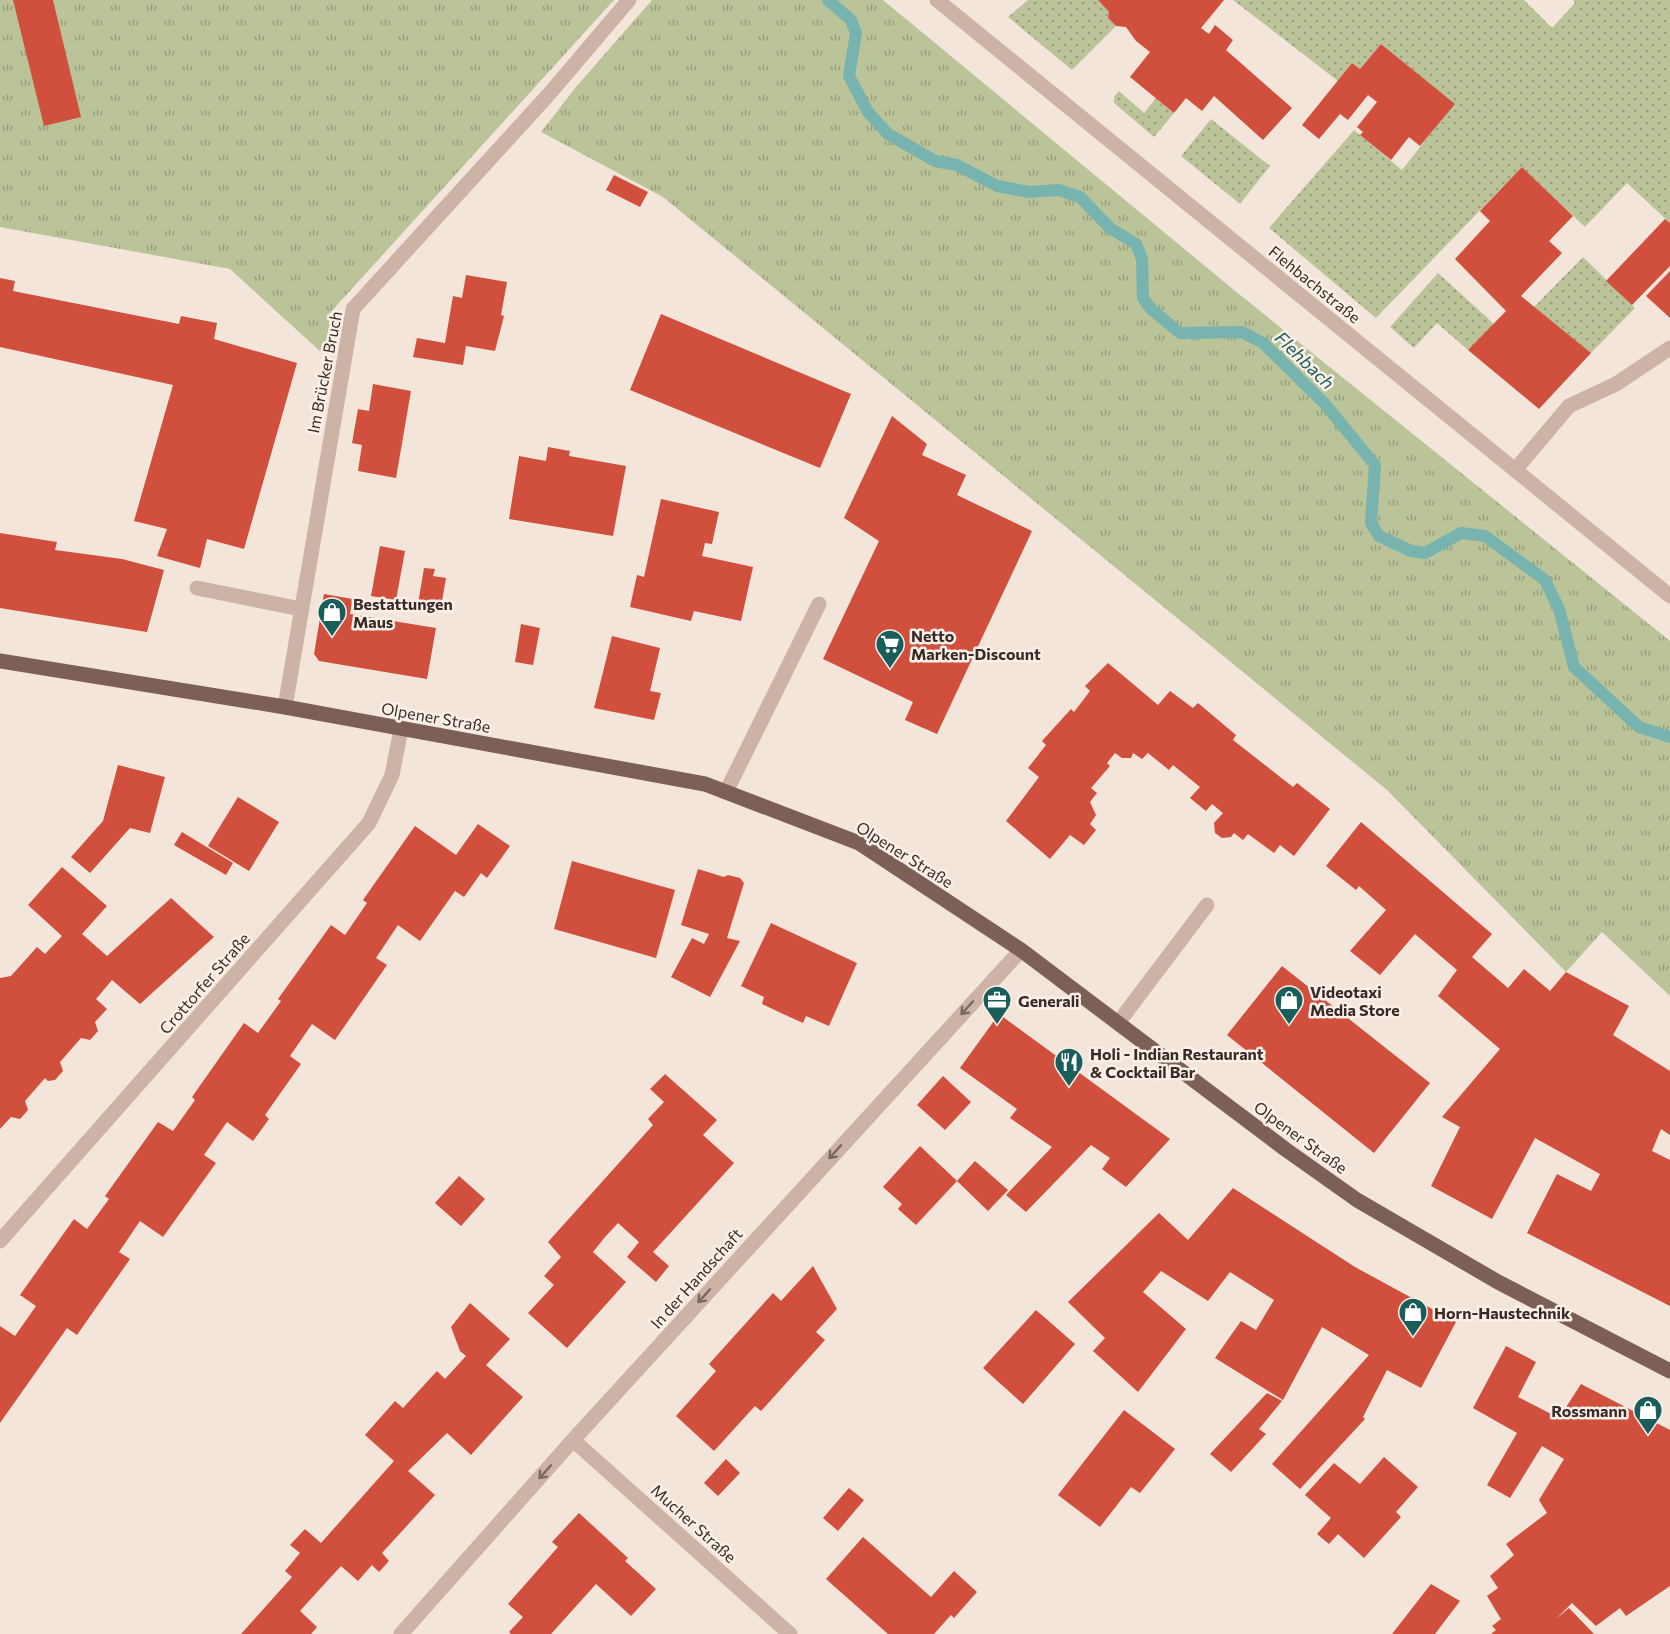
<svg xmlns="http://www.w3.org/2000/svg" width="1670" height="1634" font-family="Commissioner,sans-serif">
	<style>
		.grass { fill: url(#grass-tufts) }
		.garden { fill: url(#garden-dots) }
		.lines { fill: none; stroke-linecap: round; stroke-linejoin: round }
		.stream { stroke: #77b3af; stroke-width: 12 }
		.building { fill: #d04f3d }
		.lane { stroke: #cdb3a6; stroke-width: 15 }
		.street { stroke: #cdb3a6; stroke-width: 15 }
		.primary { stroke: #7c5f57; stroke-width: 15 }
		.oneway { stroke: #7b6860 }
		.labels { text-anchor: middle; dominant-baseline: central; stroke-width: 5; stroke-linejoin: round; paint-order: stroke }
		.street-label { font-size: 16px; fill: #382b27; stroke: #fbf0e8 }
		.poi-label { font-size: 16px; font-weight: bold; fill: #382b27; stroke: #fbf0e8; text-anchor: start }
		.water-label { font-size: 18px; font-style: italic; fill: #195e5a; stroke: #fbf0e8 }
	</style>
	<defs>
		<pattern id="grass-tufts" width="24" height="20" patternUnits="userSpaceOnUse" patternTransform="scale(1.5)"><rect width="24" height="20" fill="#bbc499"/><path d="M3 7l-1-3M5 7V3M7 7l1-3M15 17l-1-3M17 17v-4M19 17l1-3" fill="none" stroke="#999f7d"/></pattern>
		<pattern id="garden-dots" width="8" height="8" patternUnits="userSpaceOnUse" patternTransform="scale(1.5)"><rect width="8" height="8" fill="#bbc499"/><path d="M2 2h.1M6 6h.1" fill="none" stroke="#999f7d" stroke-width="1.8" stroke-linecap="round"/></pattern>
	</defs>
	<rect width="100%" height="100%" fill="#f4e5db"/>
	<!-- grass -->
	<path class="grass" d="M0,0H614L329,314L330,331L322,353L230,269L0,227Z
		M652,0H883L1234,290L1670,641V996L1602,932L1566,972L1387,790L663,197L541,132L576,87Z"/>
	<!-- garden -->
	<path class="garden" d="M1028,0H1098L1109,12L1108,18L1116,26L1072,70L1008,17Z
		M1233,0H1524L1552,28L1575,3L1573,0H1670V223L1627,183L1585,227L1522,167L1376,318L1269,228L1354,130L1402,170L1454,104L1381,44L1360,69L1352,63L1338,81Z
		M1119,91L1144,113L1156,98L1174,113L1154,137L1114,103V97Z
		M1211,119L1270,166L1240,204L1181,156Z
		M1583,257L1635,308L1591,353L1534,307Z
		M1438,273L1494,324L1468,350L1437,323L1414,348L1390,327Z"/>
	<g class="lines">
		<!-- stream -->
		<path class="stream" d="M828,0L851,20L856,33L849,76L868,112L888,134L935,161L957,165L997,186L1029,192L1059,190L1080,197L1110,228L1136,244L1142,259L1143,298L1151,309L1180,333L1242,332L1263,343L1325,404L1375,465L1371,523L1379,536L1411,551L1425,553L1461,533L1485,536L1545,580L1559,609L1574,667L1639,727L1670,737"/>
	</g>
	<!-- building -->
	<path class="building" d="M13,0H53L81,117L44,126Z
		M1098,0H1224L1201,28L1209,34L1215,25L1233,40L1226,50L1292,108L1263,140L1214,96L1202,111L1186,98L1174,113L1130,77L1150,52L1136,41L1126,27L1116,26L1108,18L1109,12Z
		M1381,44L1455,104L1420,146L1409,137L1391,160L1360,135L1363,132L1357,127L1377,102L1368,95L1348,120L1340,114L1319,139L1302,125L1352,63L1360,69Z
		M1522,167L1573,216L1549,241L1562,253L1521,296L1591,353L1539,409L1468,350L1506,311L1455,259L1490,221L1480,211Z
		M614,175L648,192L640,207L606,190Z
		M1665,219L1670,223V266L1632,305L1606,281Z
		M1670,271V318L1646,296Z
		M466,275L507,282L501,315L504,316L495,351L466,346L463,365L413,357L417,338L445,343L453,296L462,298Z
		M0,278L15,281L13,291L179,324L181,316L217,323L214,339L297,363L244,549L207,539L200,568L157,556L167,529L134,521L173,385L0,347Z
		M661,314L851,394L820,468L630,390Z
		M373,384L411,391L396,478L358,471L362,445L352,443L358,409L369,411Z
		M892,416L927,444L922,455L966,475L957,495L1032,531L937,734L905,720L913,702L823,659L879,541L844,518Z
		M548,447L570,451L569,456L626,466L613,536L509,519L519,456L546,461Z
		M661,499L719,512L712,544L705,543L702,556L753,567L741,621L694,611L691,621L630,607L637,575L644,577Z
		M0,533L57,542L55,550L122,559L164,570L147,632L0,608Z
		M380,546L405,551L396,600L371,596Z
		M424,568L435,569L433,576L446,578L441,607L418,604Z
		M324,594L353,599L350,614L436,628L427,679L319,661L314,654Z
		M521,624L540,628L533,665L515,662Z
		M612,636L660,648L650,691L661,693L654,720L594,708Z
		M1108,663L1158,705L1170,691L1193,708L1198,703L1236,735L1233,740L1293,787L1297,783L1330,809L1294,856L1280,845L1274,853L1248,834L1243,840L1234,833L1231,837L1222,838L1215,833L1214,823L1223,813L1212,804L1206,811L1190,798L1200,787L1173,765L1169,770L1148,753L1142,759L1133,753L1131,758H1122L1115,753L1107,763L1110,766L1091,788L1097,793L1090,802L1096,815L1090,824L1096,830L1084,845L1070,835L1050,859L1006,821L1039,777L1028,768L1046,745L1042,741L1071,709L1074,712L1090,691L1085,686Z
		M118,765L165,777L150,833L130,828L90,873L71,857L103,821Z
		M238,797L279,822L249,871L208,846Z
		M1361,822L1492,934L1472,957L1508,988L1524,969L1550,991L1566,972L1629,1006L1613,1035L1670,1071V1135L1661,1129L1652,1151L1670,1160V1306L1527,1233L1557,1174L1591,1191L1600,1174L1535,1138L1492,1219L1431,1186L1460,1127L1442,1117L1500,1049L1438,996L1457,970L1415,934L1380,975L1350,951L1386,910L1359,886L1356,890L1326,866Z
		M478,824L510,846L487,878L481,873L464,897L455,891L420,941L398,925L376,958L387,965L335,1040L312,1024L290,1056L301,1064L265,1115L269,1119L253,1141L227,1122L204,1155L216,1163L163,1237L140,1221L119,1252L130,1259L77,1335L67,1328L0,1423V1326L15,1336L36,1306L20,1295L74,1219L87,1229L109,1199L105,1196L158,1122L173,1131L195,1100L192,1097L244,1023L258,1033L281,1001L278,999L331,925L345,935L367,903L363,900L415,826L456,855Z
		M182,832L233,863L226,875L174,845Z
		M572,861L675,890L656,958L554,929Z
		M62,867L107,906L82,934L107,956L171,898L214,937L140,1004L112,980L96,999L107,1009L95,1022L98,1031L90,1040L81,1038L60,1062L63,1071L55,1080L48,1081L45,1078L25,1101L28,1110L20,1119L11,1117L0,1129V978L11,976L37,947L45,954L62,936L28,905Z
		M698,869L724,877L728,875L740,878L744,883L727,938L740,941L710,997L671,977L692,938L704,944L709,934L681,925Z
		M771,923L857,963L829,1026L806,1016L803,1023L781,1013L762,1004L764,997L741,986Z
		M1282,966L1430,1083L1374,1153L1227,1035Z
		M999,1014L1170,1139L1126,1187L1102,1169L1110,1158L1091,1145L1026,1212L1006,1195L1052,1147L1010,1118L1017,1109L960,1068Z
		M665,1074L717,1120L703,1135L734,1163L653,1252L669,1266L656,1282L627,1257L639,1242L618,1223L605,1237L593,1252L626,1282L567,1348L528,1313L554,1285L544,1276L561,1257L548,1242L653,1125L648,1119L664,1102L650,1089Z
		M943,1076L971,1102L945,1130L917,1105Z
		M920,1146L957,1181L916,1225L898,1209L902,1204L883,1187Z
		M975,1161L1008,1190L988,1211L957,1181Z
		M459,1176L485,1199L461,1226L435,1203Z
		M1233,1188L1355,1267L1456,1322L1421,1388L1387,1370L1363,1417L1365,1419L1300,1489L1272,1464L1369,1355L1322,1327L1283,1400L1215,1358L1241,1321L1256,1330L1274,1300L1230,1272L1208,1301L1161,1271L1143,1292L1186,1329L1138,1392L1093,1351L1105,1338L1068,1302L1159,1213L1188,1240Z
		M813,1266L837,1309L816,1332L825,1340L761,1411L755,1406L714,1451L676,1416L716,1371L709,1364L773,1293L781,1301Z
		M470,1303L510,1339L486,1365L523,1397L471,1455L447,1433L408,1471L435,1495L382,1553L389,1561L379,1572L372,1565L358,1581L341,1566L308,1602L300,1611L317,1627L311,1634H241L292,1577L285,1571L300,1553L290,1545L305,1529L321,1543L394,1461L365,1435L395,1401L403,1408L437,1371L445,1379L466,1356L460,1351L451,1327Z
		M1036,1310L1075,1344L1023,1404L983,1368Z
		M1506,1346L1536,1362L1518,1397L1559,1418L1581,1384L1670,1430V1586L1626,1616L1620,1608L1596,1626L1572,1603L1556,1619L1569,1608L1594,1634H1491L1496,1630L1492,1626L1501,1619L1487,1596L1498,1588L1490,1576L1514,1555L1506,1544L1547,1513L1539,1500L1564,1459L1542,1446L1510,1498L1487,1485L1517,1433L1473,1408Z
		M1267,1393L1282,1401L1259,1429L1266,1434L1231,1472L1210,1454Z
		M1124,1410L1175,1449L1140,1493L1131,1487L1100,1527L1058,1495Z
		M1384,1457L1418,1487L1396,1512L1401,1517L1364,1558L1338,1534L1329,1544L1317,1534L1331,1518L1305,1495L1334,1463L1360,1484Z
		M726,1459L740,1473L718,1496L704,1483Z
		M849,1488L864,1500L838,1531L823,1518Z
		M579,1513L628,1558L625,1561L656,1589L631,1616L596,1584L551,1634H511L509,1632L523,1617L508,1604L558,1547L552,1542Z
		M863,1537L931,1597L954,1571L977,1592L954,1618L951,1615L934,1634H888L826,1579Z
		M1431,1584L1460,1601L1435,1634H1392Z"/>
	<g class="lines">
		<!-- lane -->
		<path class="lane" d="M1515,470L1569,406L1616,384L1670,348
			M197,588L301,609
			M726,792L819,604
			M1118,1023L1207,905"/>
		<!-- street -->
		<path class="street" d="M937,0L1670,596
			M285,707L353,309L550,93L629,0
			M0,1241L369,823L392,775L401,729
			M573,1440L790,1634
			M401,1634L573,1440L1021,950"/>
		<!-- primary -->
		<path class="primary" d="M0,661L285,707L705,784L859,843L1021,950L1285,1149L1357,1200L1498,1282L1670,1371"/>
	</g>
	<!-- one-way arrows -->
	<defs><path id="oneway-shaft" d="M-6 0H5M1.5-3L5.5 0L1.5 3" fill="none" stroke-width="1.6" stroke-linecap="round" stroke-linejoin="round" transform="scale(1.5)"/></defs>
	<g class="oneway">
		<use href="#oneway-shaft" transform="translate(967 1008) rotate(132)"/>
		<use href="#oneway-shaft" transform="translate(835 1152) rotate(132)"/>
		<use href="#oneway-shaft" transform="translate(704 1296) rotate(132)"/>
		<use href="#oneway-shaft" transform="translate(545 1472) rotate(132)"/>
	</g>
	<!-- icons -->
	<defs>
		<g id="shop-pin" transform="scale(1.5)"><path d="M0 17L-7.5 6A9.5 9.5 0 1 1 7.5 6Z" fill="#195e5a" stroke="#fbf0e8"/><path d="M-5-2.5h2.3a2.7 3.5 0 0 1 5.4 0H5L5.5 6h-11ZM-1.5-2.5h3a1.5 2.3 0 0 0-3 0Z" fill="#fff"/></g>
		<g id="supermarket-pin" transform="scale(1.5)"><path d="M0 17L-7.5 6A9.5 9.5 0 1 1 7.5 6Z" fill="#195e5a" stroke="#fbf0e8"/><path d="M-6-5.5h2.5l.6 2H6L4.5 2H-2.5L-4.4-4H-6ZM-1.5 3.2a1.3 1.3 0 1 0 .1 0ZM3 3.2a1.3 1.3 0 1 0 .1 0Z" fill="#fff"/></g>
		<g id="office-pin" transform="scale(1.5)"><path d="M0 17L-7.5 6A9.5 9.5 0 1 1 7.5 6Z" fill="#195e5a" stroke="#fbf0e8"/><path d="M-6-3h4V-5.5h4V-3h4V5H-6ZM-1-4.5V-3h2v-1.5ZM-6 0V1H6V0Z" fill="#fff"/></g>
		<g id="restaurant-pin" transform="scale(1.5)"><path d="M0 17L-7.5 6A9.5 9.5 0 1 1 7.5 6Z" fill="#195e5a" stroke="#fbf0e8"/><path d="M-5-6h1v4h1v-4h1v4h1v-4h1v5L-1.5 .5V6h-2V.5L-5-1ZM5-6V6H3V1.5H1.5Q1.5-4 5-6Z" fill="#fff"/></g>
	</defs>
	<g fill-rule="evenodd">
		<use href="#shop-pin" x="332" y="612"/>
		<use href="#supermarket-pin" x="890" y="644"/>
		<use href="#office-pin" x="997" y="1000"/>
		<use href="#shop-pin" x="1289" y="1000"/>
		<use href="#restaurant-pin" x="1069" y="1062"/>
		<use href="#shop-pin" x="1413" y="1312"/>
		<use href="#shop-pin" x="1648" y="1410"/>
	</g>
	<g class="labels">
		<!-- street labels -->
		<g class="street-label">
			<text transform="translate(1315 284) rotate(39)">Flehbachstraße</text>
			<text transform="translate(324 372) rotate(-79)">Im Brücker Bruch</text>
			<text transform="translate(436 717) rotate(10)">Olpener Straße</text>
			<text transform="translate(905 854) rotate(32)">Olpener Straße</text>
			<text transform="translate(204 983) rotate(-49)">Crottorfer Straße</text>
			<text transform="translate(1301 1137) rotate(36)">Olpener Straße</text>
			<text transform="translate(696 1278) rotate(-48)">In der Handschaft</text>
			<text transform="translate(694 1523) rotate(42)">Mucher Straße</text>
		</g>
		<!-- poi labels -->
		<g class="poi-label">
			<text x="353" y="603">Bestattungen<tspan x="353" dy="18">Maus</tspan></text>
			<text x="911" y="635">Netto<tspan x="911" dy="18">Marken-Discount</tspan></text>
			<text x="1310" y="991">Videotaxi<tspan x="1310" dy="18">Media Store</tspan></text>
			<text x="1018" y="1000">Generali</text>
			<text x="1090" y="1053">Holi - Indian Restaurant<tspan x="1090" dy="18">&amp; Cocktail Bar</tspan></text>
			<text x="1434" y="1312">Horn-Haustechnik</text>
			<text x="1627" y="1410" text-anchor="end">Rossmann</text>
		</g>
		<!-- water labels -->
		<g class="water-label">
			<text transform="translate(1305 360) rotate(44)">Flehbach</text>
		</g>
	</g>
</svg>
